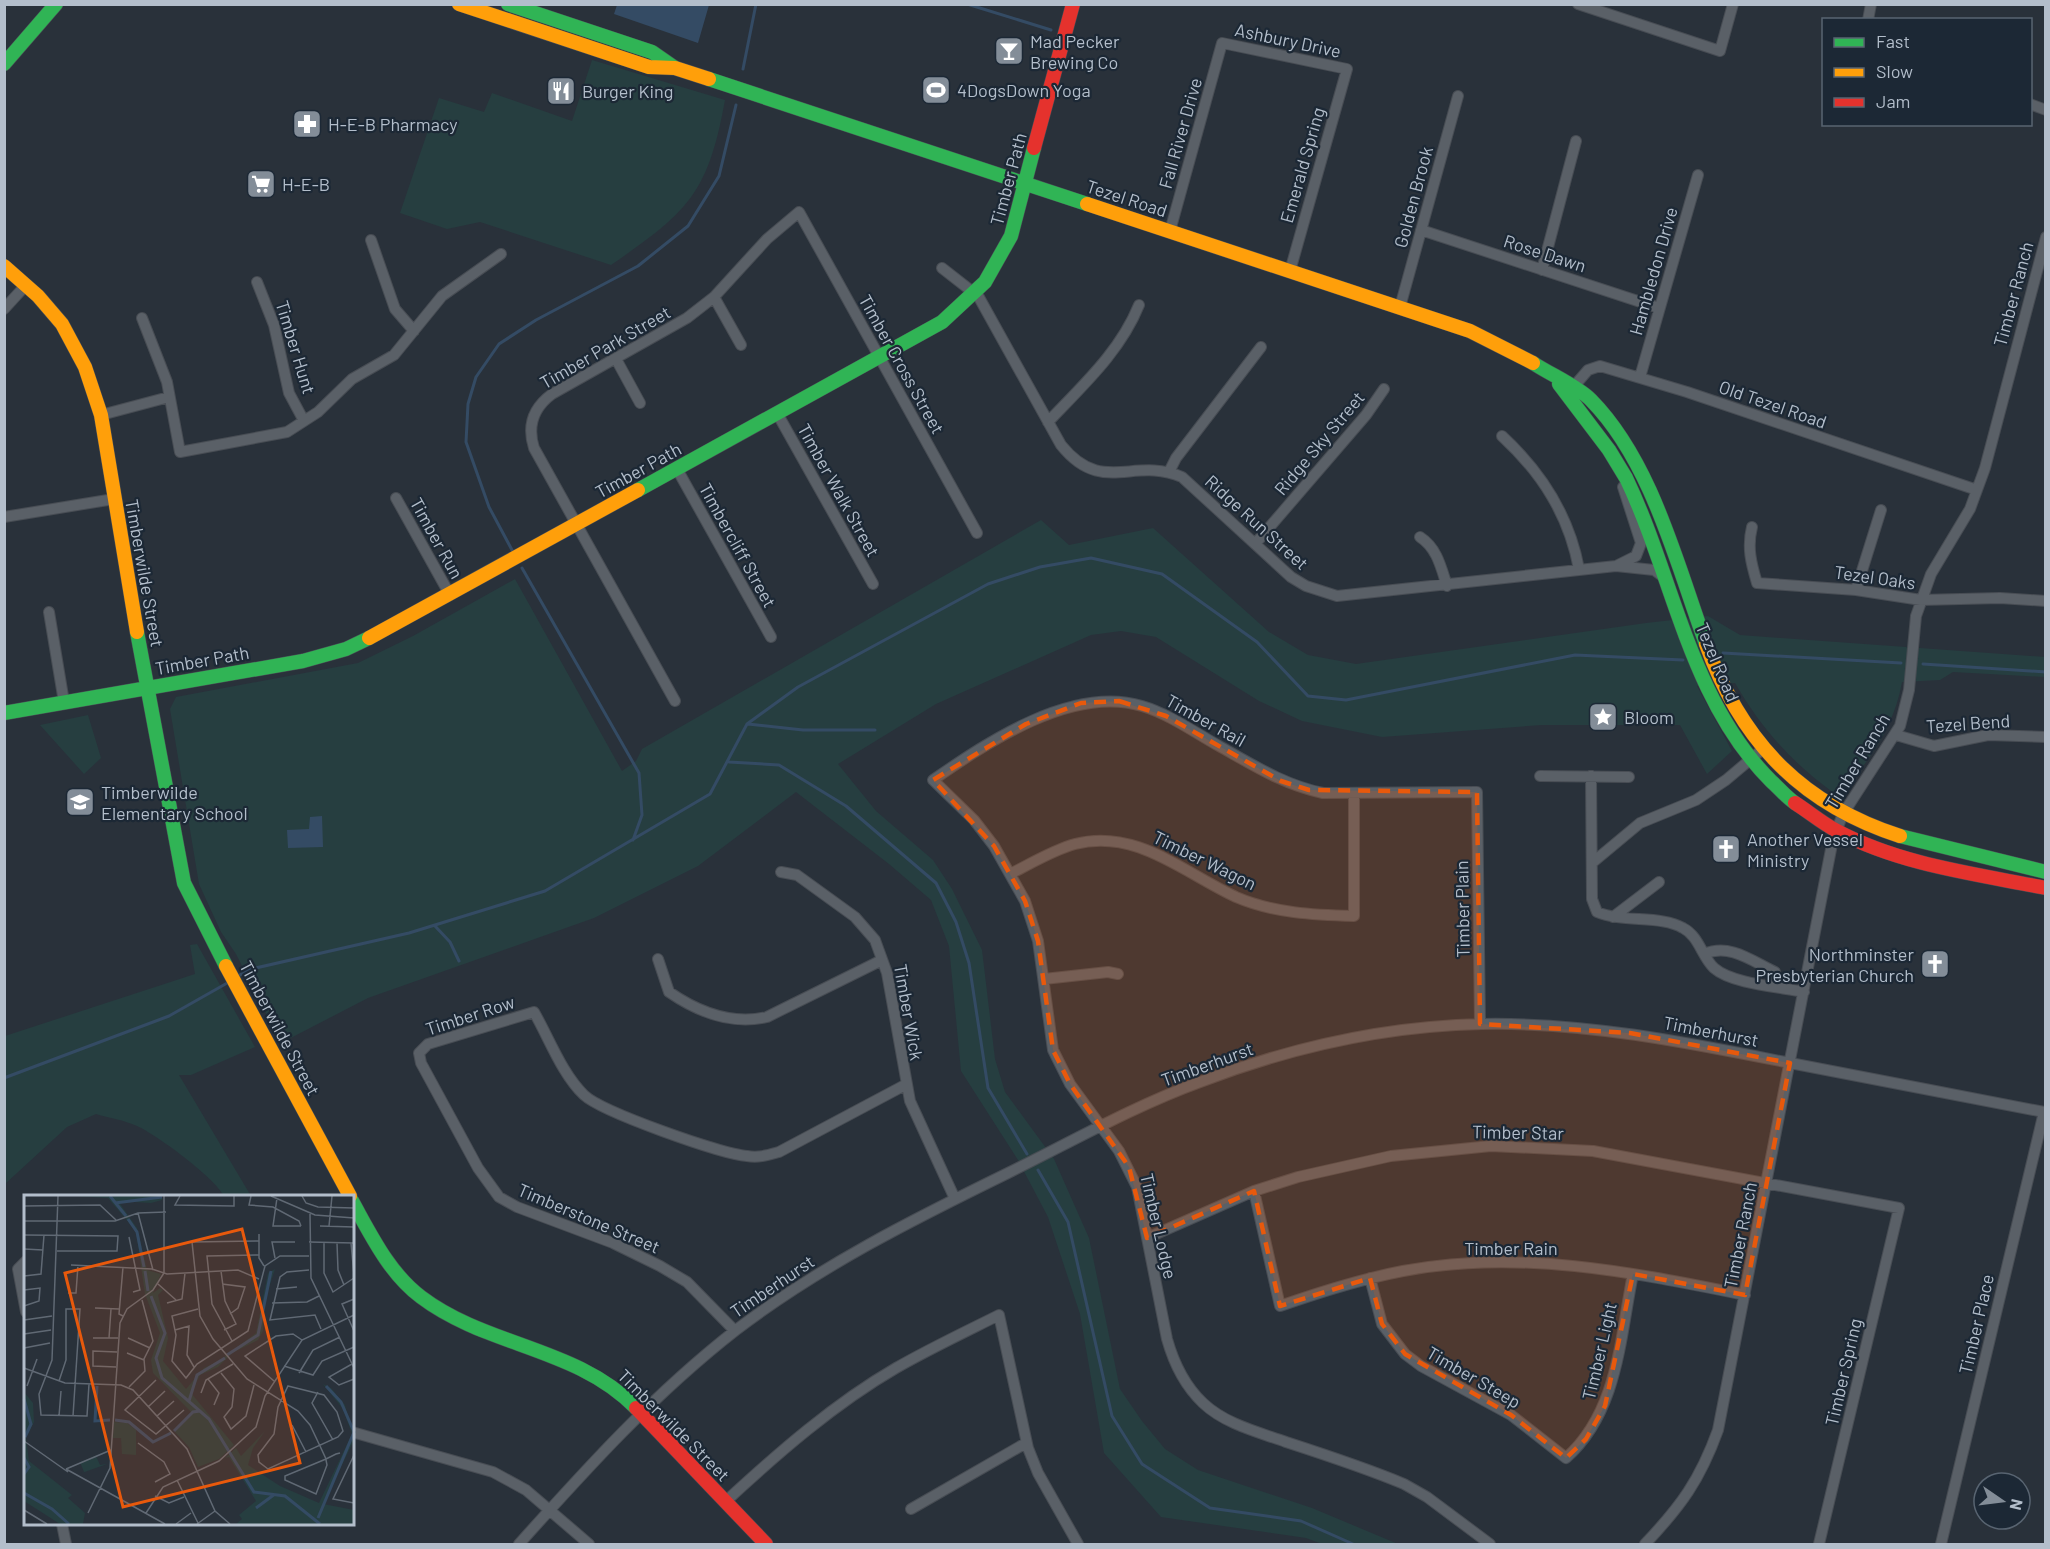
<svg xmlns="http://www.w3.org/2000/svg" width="2050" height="1549" font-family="Barlow,sans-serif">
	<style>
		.green { fill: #263e40 }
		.water { fill: #344b64 }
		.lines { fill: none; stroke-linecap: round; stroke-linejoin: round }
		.stream { stroke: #344b64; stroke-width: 3 }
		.street-casing { stroke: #484d54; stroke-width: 12 }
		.fast-casing { stroke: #484d54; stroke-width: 15 }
		.slow-casing { stroke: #484d54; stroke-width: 15 }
		.jam-casing { stroke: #484d54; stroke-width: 15 }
		.street { stroke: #5a6067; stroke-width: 10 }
		.fast { stroke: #30b455; stroke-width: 14 }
		.slow { stroke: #ff9f0a; stroke-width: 14 }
		.jam { stroke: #e5322d; stroke-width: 14 }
		.marked { fill: #e8590c; fill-opacity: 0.2; stroke: #e8590c; stroke-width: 4.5; stroke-dasharray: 12 8; stroke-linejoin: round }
		.labels { text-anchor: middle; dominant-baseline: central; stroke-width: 4.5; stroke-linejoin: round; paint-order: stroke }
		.street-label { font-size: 18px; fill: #b3becb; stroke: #1c2835 }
		.poi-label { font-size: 18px; fill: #b3becb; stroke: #1c2835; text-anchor: start }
		.inset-river { fill: none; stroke: #344b64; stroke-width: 3 }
		.inset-road { fill: none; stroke: #606974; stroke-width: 1.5 }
		.view { fill: #e8590c; fill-opacity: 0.15; stroke: #e8590c; stroke-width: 3 }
		.inset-edge { fill: none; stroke: #b3becb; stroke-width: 3 }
	</style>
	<rect width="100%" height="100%" fill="#29313a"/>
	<!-- green -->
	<path class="green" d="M592,60L725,100C708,194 688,212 611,265L480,222L447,229L400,213L439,98L484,112L492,93L572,121Z
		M1041,520L1069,545L1153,528L1269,632L1308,655L1356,664L1646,623L1708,616L1740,635L2046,657L2045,677L1953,672L1940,680L1902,682C1894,727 1871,757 1843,792L1834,793C1792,763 1761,728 1735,683L1697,686L1732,751L1707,774L1680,725H1542L1382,737L1302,721L1259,701L1156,637L1121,631L1091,635L936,704L838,764L876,811L933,860L952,889L982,950L995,1059L1005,1092L1054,1159L1089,1238L1120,1389L1142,1421L1165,1449L1198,1470L1312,1508L1398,1544H1322L1306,1538L1161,1517L1104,1453L1080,1314L1048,1217L1018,1160L961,1071L949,946L931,900L889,864L796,792L698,866L594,918L368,998L281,1043L236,954L221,932L199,884L170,709L176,697L358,663L413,636L515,579L622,771L636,761L642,749Z
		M88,715L101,758L84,774L40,725Z
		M197,944L255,1047L191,1075H179L251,1196H224C214,1177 157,1135 137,1126C124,1120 109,1118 96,1114L67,1127L5,1184V1036L195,974L190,945Z"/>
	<!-- water -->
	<path class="water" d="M617,5V4L709,5L698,43L614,14Z
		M322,816L323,847L288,848L287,830L309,829L310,817Z"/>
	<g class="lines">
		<!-- stream -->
		<path class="stream" d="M967,4L1051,30
			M743,69L756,4
			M512,550L489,507L466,442L468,404L476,377L499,344L536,320L638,266L688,226L719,176L736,105
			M522,568L639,773L642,815L633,840
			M1723,653L1901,663
			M1923,664L2046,672
			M748,724L803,730H875
			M729,762L779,765L846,806L936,883L956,922L969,963L988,1088L1027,1154
			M435,926L450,942L459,961
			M237,977L247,970L409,933L545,891L710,794L747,724L798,687L988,584L1040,567L1091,558L1162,574L1257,642L1308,696L1346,700L1575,655L1683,660
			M4,1078L169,1016L229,982
			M1038,1170L1068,1222L1112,1416L1142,1464L1210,1508L1301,1521L1353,1544"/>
		<!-- street casing -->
		<g class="street-casing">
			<path id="street" d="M1578,4L1720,51L1733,4
				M1868,20L1871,4
				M2030,104L2046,110
				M1421,230L1659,308
				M1170,231L1222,43L1347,69L1290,271
				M371,240L395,309L414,331
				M942,268L974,293
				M1542,270L1576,141
				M257,282L274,325L289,393L304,421
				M976,292L1061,445C1102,496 1133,456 1182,477L1291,577L1306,586L1337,596L1616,566L1654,570L1665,578
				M714,297L741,345
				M1400,307L1458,96
				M4,309L26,285
				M142,318L167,382L180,452L287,432L318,412L352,379L394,355L442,296L501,254
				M616,359L640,403
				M1640,377L1698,175
				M1569,392L1588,370L1600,366L1687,392L1977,490
				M777,413L873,584
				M101,415L169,397
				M1048,422C1082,386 1120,352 1139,305
				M1502,436C1542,473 1569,515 1579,569
				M677,469L771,637
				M1169,472L1176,458L1261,347
				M396,498L450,595
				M4,517L114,499
				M1752,527C1747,547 1751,563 1757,583L1856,590L1921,600L2000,598L2046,601
				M1420,537C1437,548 1441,567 1447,586
				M1255,544L1366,415L1384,389
				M1616,566L1636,556L1641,543L1623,487
				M1856,590L1881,510
				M49,612L64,702
				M675,701L534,448C527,426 533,408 552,394L687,318L714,297L767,239L799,212L977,533
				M1896,735L1934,746L1988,735L2046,737
				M1540,776L1629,777
				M1591,776L1592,899L1597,912C1623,923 1661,915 1683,928C1699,936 1702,957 1714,968C1732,984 1780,987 1804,992
				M1592,863L1640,823L1696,800L1726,780L1764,748
				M781,872L797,875L855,917L875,940L887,973L910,1101L955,1199
				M1012,873C1032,863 1053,850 1075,844C1136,828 1184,873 1236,897C1273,913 1314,915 1354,916V793
				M1613,917L1659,882
				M1704,954C1730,943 1752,961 1775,972L1777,987
				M658,959L669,992C698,1012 732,1025 767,1017L882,960
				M1044,979L1108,972L1118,974
				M1480,1024L1477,792L1323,793C1284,785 1253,765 1219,746C1194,732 1169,714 1142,706C1072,685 988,742 933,780L974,820L994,846L1025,901L1038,941L1053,1050L1070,1084L1119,1151L1137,1187L1167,1339C1174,1364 1184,1385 1203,1403C1225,1424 1258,1432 1286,1442C1326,1455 1366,1468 1404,1484L1427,1497L1490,1544
				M1254,1191L1280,1306C1320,1292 1361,1279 1403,1271C1518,1249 1632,1272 1745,1295
				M1147,1238L1254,1191L1298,1177L1391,1156L1491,1146L1593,1151L1899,1208L1819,1544
				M26,1261L18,1269L26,1312
				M1370,1278L1382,1324L1405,1354L1421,1366L1511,1415L1566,1458C1618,1412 1620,1338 1633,1274
				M735,1331L687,1282L660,1266L613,1243L517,1207L499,1197L478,1168L421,1063L419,1053L428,1044L534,1012C549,1038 562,1074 584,1095C602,1112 721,1154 747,1156C759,1158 768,1155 779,1152L905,1085
				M352,1432L493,1472L526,1490L589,1544
				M725,1502C778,1453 834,1404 896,1368C929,1349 965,1332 999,1315L1028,1448L1038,1473L1078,1544
				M911,1509L1026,1443
				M62,1524L66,1544
				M519,1544C588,1467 654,1394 736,1330C820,1266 914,1219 1008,1173C1071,1142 1134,1106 1200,1082C1289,1048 1387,1026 1482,1024C1585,1022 1685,1042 1785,1062C1871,1079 1958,1095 2044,1112L1941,1544
				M1645,1544C1681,1506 1700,1480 1718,1430L1833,839L1843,814L1900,726L1909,690L1916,616L1931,574L1970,509L1985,468L2046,237"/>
		</g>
		<!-- fast casing -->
		<g class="fast-casing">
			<path id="fast" d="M508,4L652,52L675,68
				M4,64L56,4
				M709,79L1087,204
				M1533,363C1551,375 1576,385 1591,400C1652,462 1677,565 1706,644
				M1559,384L1609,450L1626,478C1674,578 1689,699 1771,781C1779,788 1786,797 1795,803
				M638,490L942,322L985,282L1011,236L1034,148
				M137,632L184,883L226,966
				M4,713L303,661L346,649L369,638
				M1900,836L2046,872
				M352,1201C371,1235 389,1273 421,1297C487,1347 577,1347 636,1408"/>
		</g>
		<!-- slow casing -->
		<g class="slow-casing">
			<path id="slow" d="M459,4L649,67L675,68L709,79
				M1087,204L1470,331L1533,363
				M4,266L38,296L62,324L85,367L101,415L137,632
				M369,638L638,490
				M1706,644C1741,741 1801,804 1900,836
				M226,966L350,1196"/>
		</g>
		<!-- jam casing -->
		<g class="jam-casing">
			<path id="jam" d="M1034,148L1073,4
				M1795,803C1809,812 1822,823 1837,831C1901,865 1976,874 2046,888
				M636,1408L766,1544"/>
		</g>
		<!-- street -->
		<use href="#street" class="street"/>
		<!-- fast -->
		<use href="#fast" class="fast"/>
		<!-- slow -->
		<use href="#slow" class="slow"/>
		<!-- jam -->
		<use href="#jam" class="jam"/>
	</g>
	<!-- marked area -->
	<path class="marked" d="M1119,701L1166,716L1281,781L1309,790L1477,792L1480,1024L1630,1033L1790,1063L1745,1295L1633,1274L1605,1406L1586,1439L1566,1458L1511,1415L1405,1354L1382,1324L1370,1278L1280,1306L1254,1191L1147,1238L1129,1167L1070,1084L1053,1050L1038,941L1025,901L994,846L933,780L1026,724L1081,703Z"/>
	<!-- icons -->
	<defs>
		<g id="bar-square" transform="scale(1.5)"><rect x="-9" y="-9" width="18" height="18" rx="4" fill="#838d98" stroke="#1c2835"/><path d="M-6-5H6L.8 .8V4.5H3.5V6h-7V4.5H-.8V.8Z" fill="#fff"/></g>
		<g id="stadium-square" transform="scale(1.5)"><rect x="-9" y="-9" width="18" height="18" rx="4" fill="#838d98" stroke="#1c2835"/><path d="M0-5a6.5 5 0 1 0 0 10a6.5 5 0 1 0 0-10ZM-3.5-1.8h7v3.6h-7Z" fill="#fff"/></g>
		<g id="restaurant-square" transform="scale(1.5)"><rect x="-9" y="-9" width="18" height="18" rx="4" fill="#838d98" stroke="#1c2835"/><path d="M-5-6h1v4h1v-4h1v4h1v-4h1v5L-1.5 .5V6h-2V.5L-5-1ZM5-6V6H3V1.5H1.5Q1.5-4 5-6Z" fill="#fff"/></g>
		<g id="pharmacy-square" transform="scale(1.5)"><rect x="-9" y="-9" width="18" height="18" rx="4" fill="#838d98" stroke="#1c2835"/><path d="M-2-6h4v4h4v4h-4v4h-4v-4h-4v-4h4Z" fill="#fff"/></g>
		<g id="supermarket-square" transform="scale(1.5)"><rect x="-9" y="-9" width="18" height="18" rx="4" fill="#838d98" stroke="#1c2835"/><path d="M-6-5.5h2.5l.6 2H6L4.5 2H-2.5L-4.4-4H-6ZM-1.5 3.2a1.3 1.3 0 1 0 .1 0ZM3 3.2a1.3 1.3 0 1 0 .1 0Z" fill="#fff"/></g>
		<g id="sight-square" transform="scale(1.5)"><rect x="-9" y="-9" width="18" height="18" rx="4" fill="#838d98" stroke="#1c2835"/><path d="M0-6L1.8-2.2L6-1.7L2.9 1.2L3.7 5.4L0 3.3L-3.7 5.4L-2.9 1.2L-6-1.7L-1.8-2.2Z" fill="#fff"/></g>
		<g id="school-square" transform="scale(1.5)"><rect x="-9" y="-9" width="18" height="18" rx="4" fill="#838d98" stroke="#1c2835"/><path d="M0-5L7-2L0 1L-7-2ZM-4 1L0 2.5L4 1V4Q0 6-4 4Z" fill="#fff"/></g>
		<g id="church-square" transform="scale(1.5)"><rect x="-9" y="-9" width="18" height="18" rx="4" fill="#838d98" stroke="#1c2835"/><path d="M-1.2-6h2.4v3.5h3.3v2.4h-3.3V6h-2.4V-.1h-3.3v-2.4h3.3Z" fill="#fff"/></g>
	</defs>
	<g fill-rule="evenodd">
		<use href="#bar-square" x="1009" y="51"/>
		<use href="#stadium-square" x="936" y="90"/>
		<use href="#restaurant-square" x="561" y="91"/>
		<use href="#pharmacy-square" x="307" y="124"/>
		<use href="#supermarket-square" x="261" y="184"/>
		<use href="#sight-square" x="1603" y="717"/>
		<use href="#school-square" x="80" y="802"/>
		<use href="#church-square" x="1726" y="849"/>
		<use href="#church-square" x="1935" y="964"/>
	</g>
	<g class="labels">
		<!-- street labels -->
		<g class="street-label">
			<text transform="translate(1288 40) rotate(12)">Ashbury Drive</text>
			<text transform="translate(1180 133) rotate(-74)">Fall River Drive</text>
			<text transform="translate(1302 165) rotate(-74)">Emerald Spring</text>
			<text transform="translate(1008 179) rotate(-75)">Timber Path</text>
			<text transform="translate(1413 197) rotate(-75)">Golden Brook</text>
			<text transform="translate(1127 198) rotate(18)">Tezel Road</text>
			<text transform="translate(1545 253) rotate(18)">Rose Dawn</text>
			<text transform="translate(1653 271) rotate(-74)">Hambledon Drive</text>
			<text transform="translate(2013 294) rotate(-75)">Timber Ranch</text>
			<text transform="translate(296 347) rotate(73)">Timber Hunt</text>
			<text transform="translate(605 347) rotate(-30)">Timber Park Street</text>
			<text transform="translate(902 364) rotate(61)">Timber Cross Street</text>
			<text transform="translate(1773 404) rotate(19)">Old Tezel Road</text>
			<text transform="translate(1319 443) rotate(-50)">Ridge Sky Street</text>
			<text transform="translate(638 470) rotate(-29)">Timber Path</text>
			<text transform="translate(839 490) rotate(61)">Timber Walk Street</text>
			<text transform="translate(1257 522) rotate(42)">Ridge Run Street</text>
			<text transform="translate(437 538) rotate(61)">Timber Run</text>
			<text transform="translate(738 545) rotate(61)">Timbercliff Street</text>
			<text transform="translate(145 573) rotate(80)">Timberwilde Street</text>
			<text transform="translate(1875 577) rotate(8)">Tezel Oaks</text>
			<text transform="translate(202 660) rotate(-10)">Timber Path</text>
			<text transform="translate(1718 662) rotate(67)">Tezel Road</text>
			<text transform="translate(1206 720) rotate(29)">Timber Rail</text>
			<text transform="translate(1968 723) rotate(-4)">Tezel Bend</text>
			<text transform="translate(1857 761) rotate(-59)">Timber Ranch</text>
			<text transform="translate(1205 860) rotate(26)">Timber Wagon</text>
			<text transform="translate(1462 909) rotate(-91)">Timber Plain</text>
			<text transform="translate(909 1012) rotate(80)">Timber Wick</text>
			<text transform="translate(470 1015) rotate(-18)">Timber Row</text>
			<text transform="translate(280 1028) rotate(62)">Timberwilde Street</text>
			<text transform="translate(1711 1031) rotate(11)">Timberhurst</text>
			<text transform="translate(1207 1064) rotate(-20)">Timberhurst</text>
			<text transform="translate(1518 1132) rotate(1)">Timber Star</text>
			<text transform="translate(589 1218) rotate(23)">Timberstone Street</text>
			<text transform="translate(1159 1226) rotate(77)">Timber Lodge</text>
			<text transform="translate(1740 1235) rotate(-79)">Timber Ranch</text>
			<text x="1511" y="1248">Timber Rain</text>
			<text transform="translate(772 1286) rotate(-34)">Timberhurst</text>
			<text transform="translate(1976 1324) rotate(-77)">Timber Place</text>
			<text transform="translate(1599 1351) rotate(-77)">Timber Light</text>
			<text transform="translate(1843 1372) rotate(-77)">Timber Spring</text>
			<text transform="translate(1474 1377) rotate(30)">Timber Steep</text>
			<text transform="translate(674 1425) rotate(45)">Timberwilde Street</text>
		</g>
		<!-- poi labels -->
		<g class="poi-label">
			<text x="1030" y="41">Mad Pecker<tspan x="1030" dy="21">Brewing Co</tspan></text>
			<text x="957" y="90">4DogsDown Yoga</text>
			<text x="582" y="91">Burger King</text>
			<text x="328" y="124">H-E-B Pharmacy</text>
			<text x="282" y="184">H-E-B</text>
			<text x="1624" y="717">Bloom</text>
			<text x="101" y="792">Timberwilde<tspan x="101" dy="21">Elementary School</tspan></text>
			<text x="1747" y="839">Another Vessel<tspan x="1747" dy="21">Ministry</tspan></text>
			<text x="1914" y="954" text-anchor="end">Northminster<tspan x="1914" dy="21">Presbyterian Church</tspan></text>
		</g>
	</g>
	<!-- overview -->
	<g transform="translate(24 1195)">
		<rect width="330" height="330" fill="#29313a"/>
		<path d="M52,1H138V5L127,8L94,6L113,33L123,75L137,79L129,98L136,93L139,95L134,100L144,143L139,166L162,194L180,173L195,166L232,138L244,78L251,74L239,111V136L234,145L208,158L194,172L176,180L167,198L210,250L195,264L174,272L165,252L151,237L169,219L129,178L127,165L136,138L121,99L112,36L84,3ZM299,189L307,193L321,210L330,245L299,309L330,315V329H212L218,324L215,320L232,306L205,262L201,263L212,253L217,261L241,236L229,253L224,270L256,291L295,308L328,239L319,214ZM0,197L9,208L10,227L2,243L5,266L48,300L44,303L61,318L59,329H36L0,306ZM90,227L103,228L112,235V260L98,259L97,243H89ZM72,261L76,270L83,269L55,279L60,277L56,267Z" fill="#263e40"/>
		<path class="inset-river" d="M86,1L102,21M91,8L138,2M104,24L113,37L120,72M121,76L124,96M127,101L141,138L132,163L138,183L185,224L230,297L261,301L296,329M203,160L234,140L247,76M73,191L71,226L86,225M0,204L7,229L1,242M165,206L173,180L201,163M91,225L105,227L129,247L147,238M150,236L169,217L176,216M0,263L5,272L0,279M0,298L28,314L45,329M232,313L251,299M294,323L330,237L317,207L302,191"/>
		<path class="inset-road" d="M34,1L28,165L15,199L17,220L63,221L65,189M156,1L151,10L210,11V1M227,1L225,10L249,12L275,26L277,31M247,1L291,20L330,23M278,1L282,8L294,12L330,13M253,3L249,31H277M0,11L76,10L92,25M114,18L129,75M286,19L287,83L330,173M0,26H91L114,18L142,17M296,31L330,32M305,31L308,1M235,39V63L240,71M0,40L94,41L93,56H33M105,42L116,95L109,97M235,46L168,47L176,121L189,144L223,184L274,216L286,230L296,251L302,264V265L303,270L292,299L261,285V281L302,264L312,259L316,258M285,47L330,48M300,47V78L309,97L330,83M313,48L314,75L320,90M327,48L330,80M0,54L19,55M251,63L248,47H271M47,70L128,74L143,79L214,75L235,84M99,72L95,119L99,121M285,75L263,77L256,82L246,125L291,120L297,134M197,76L201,106L212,129L200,135M0,81L17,79L20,40M134,89L152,105M198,89L221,92L214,113L206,119M252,94L273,92M0,95L16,93L15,106L0,111M44,98H52L54,70M330,104L318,109L330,136M143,108L158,104L161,78M248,108L283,107L295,101M71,113L95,114M174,114L148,121L152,140L148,166L162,183L173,169L224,136L241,71L256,61H285M0,125L28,121M151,135L165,131L163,160L170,172M0,139L27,135M69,143H94M85,143L87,114M104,143L126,153M208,146L188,109L183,61L235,60M0,153L26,148M103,158L120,165M328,169L305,182L315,190L330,184M260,171L289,180L298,166L330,152M92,172L69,171V156L93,157M0,173L41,188L97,190L109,195L163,254L191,316L206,329M197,178L210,194L208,212L200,222L207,234L222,221L230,190M275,178L289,155L316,142M184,184L195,198L190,210M132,185L101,215L132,239L160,215M35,186L42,165V114H56L49,221M250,186L221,161L252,141L269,139L278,145M3,191L13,164M264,191L300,200L313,217L319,236L314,242L244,274L235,267L234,260L250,239L254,212ZM105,192L121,176L120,164L129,146L118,105M294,197L288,208L309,245M177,198L182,185L209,169M124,212L141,196M35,221L37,196M133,221L150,206M268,230L282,257M0,246L44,277M114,248L140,267L146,279L131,287M330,260L309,304L330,308M42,274L87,255M42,274L141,329M153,285L174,328M131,301L145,308L160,302M0,315L23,329M64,318L86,273L96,128L103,114L129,95L140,78V1M122,318L139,292L195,266L232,232L241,201L278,145L330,120M152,329L167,318M173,329L191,316"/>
		<path class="view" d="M218,34L276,268L99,312L41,78Z"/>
		<rect width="330" height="330" class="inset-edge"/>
	</g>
	<!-- border -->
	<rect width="2050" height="1549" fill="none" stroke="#b3becb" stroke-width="12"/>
	<!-- legend -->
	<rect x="1822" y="18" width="210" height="108" fill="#1c2835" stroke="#586471" stroke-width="1.5"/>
	<rect x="1834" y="38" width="30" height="9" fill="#30b455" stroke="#586471" stroke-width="1.5"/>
	<text x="1876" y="48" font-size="18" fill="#b3becb">Fast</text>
	<rect x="1834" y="68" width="30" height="9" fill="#ff9f0a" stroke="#586471" stroke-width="1.5"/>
	<text x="1876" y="78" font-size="18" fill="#b3becb">Slow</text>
	<rect x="1834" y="98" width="30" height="9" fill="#e5322d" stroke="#586471" stroke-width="1.5"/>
	<text x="1876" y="108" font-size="18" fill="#b3becb">Jam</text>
	<!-- north arrow -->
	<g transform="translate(2002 1501) rotate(104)"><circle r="28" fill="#1c2835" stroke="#586471" stroke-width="1.5"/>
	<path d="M0-4.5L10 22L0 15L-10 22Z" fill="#838d98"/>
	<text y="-9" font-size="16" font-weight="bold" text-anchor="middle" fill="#b3becb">N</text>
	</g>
</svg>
